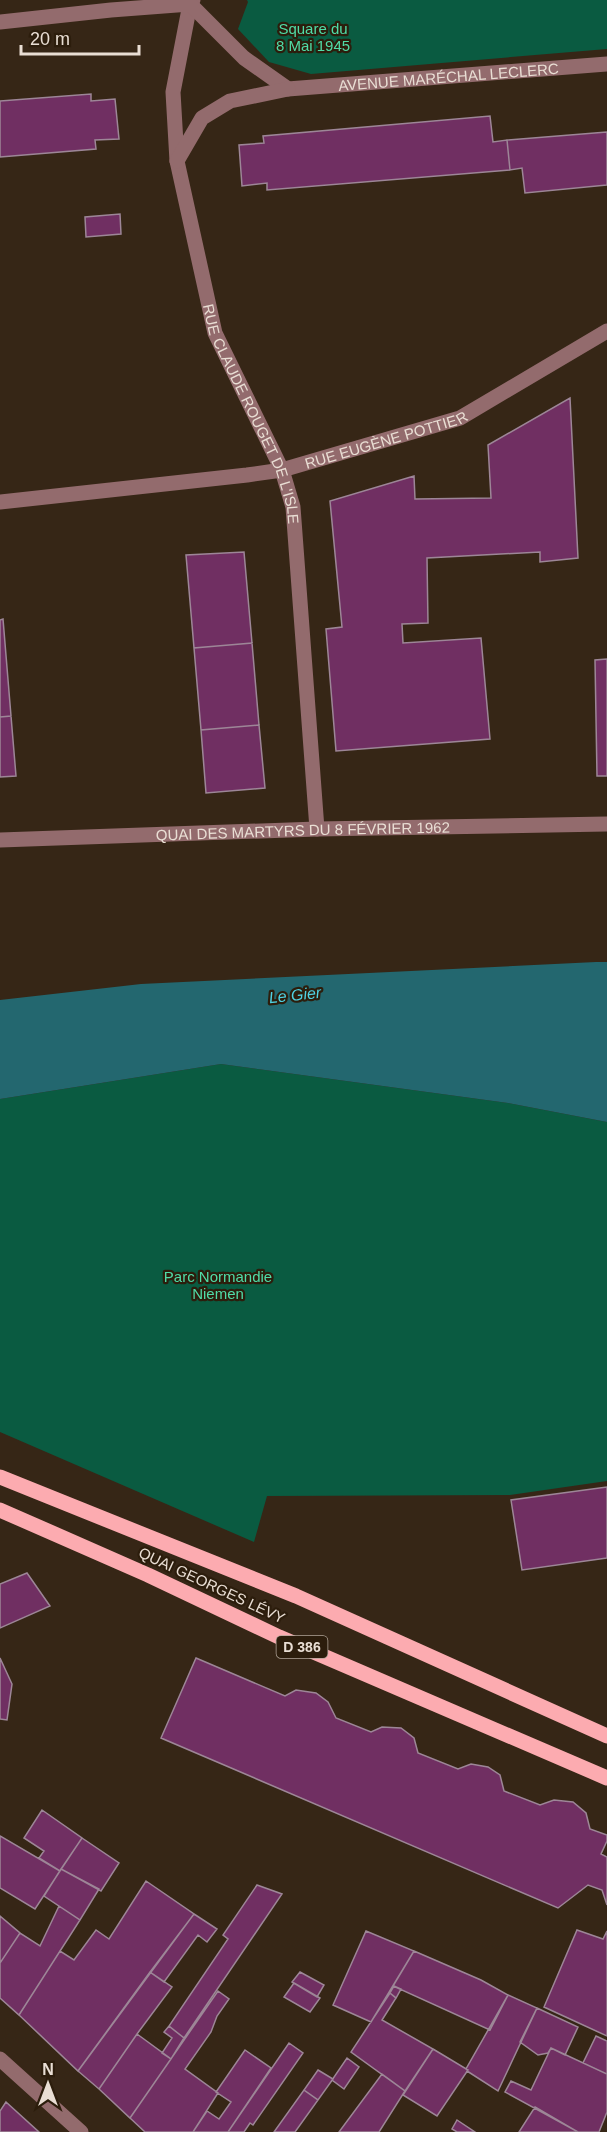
<svg xmlns="http://www.w3.org/2000/svg" width="607" height="2132" font-family="Arial,sans-serif">
	<style>
		.green { fill: #0a5b41 }
		.water { fill: #23676f }
		.building { fill: #702f62; stroke: #9d8697; stroke-width: 1.5 }
		.lines { fill: none; stroke-linecap: round; stroke-linejoin: round }
		.minor { stroke: #936b6d; stroke-width: 15 }
		.major { stroke: #fcabb0; stroke-width: 15 }
		.labels { text-anchor: middle; dominant-baseline: central; stroke-width: 4.5; stroke-linejoin: round; paint-order: stroke }
		.shield { fill: #2c1d0c; stroke: #b0a498; stroke-width: 1.5 }
		.shield-label { font-size: 14px; font-weight: bold; fill: #e9ded4 }
		.park-label { font-size: 15px; fill: #50dca7; stroke: #2c1d0c }
		.street-label { font-size: 15px; fill: #e9ded4; stroke: #2c1d0c }
		.water-label { font-size: 16px; font-style: italic; fill: #4fd2e3; stroke: #2c1d0c }
	</style>
	<rect width="100%" height="100%" fill="#362616"/>
	<!-- green -->
	<path class="green" d="M247,0H607V49L311,74L269,62L238,29L248,2Z
		M221,1064L508,1103L607,1122V1481L510,1495L267,1496L254,1542L0,1432V1099Z"/>
	<!-- water -->
	<path class="water" d="M596,962H607V1122L508,1103L221,1064L0,1099V1000L141,984Z"/>
	<!-- building -->
	<path class="building" d="M91,94V101L115,99L119,139L95,140L96,149L0,157V101Z
		M490,116L493,142L507,140L510,170L267,190V183L242,186L239,145L264,143L263,136Z
		M607,132V185L525,193L522,168L510,170L507,140Z
		M120,214L121,234L86,237L85,217Z
		M570,398L578,558L540,562V552L427,558L428,623L402,624L403,643L481,638L490,739L336,751L326,629L342,627L330,501L414,476L415,499L491,498L488,445Z
		M244,552L252,643L194,648L186,555Z
		M3,619L11,716L0,717V620Z
		M252,643L259,725L201,730L194,648Z
		M607,659V776H597L595,660Z
		M11,716L16,776L0,777V717Z
		M259,725L265,788L206,793L201,730Z
		M607,1487V1558L522,1570L511,1500Z
		M27,1573L50,1606L0,1628V1584Z
		M0,1658L12,1684L7,1720L0,1719Z
		M196,1658L285,1696L296,1690L316,1693L328,1702L336,1718L371,1732L382,1727L401,1728L414,1738L418,1753L458,1769L471,1764L488,1767L500,1775L504,1791L540,1805L554,1800L573,1802L586,1813L590,1829L607,1835V1841L601,1854L607,1857V1905L602,1890L588,1885L558,1908L161,1738Z
		M42,1810L82,1838L60,1871L39,1858L44,1851L24,1838Z
		M0,1836L60,1871L35,1909L0,1888Z
		M82,1838L119,1863L101,1891L61,1869Z
		M61,1869L99,1889L80,1920L44,1896Z
		M146,1881L194,1914L78,2071L19,2015L60,1951L74,1960L96,1930L109,1939Z
		M257,1885L282,1894L184,2038L169,2026L228,1939L223,1935Z
		M59,1906L80,1920L19,2015L0,1998V1963L20,1933L40,1946Z
		M194,1914L217,1929L207,1942L198,1935L164,1982L150,1972Z
		M0,1916L20,1933L0,1963Z
		M577,1930L603,1939L607,1931V2036L544,2007Z
		M366,1931L414,1951L371,2022L333,2005Z
		M414,1951L481,1980L508,1995L490,2030L393,1986Z
		M150,1972L172,1987L137,2034L99,2089L78,2071Z
		M300,1972L324,1985L317,1997L292,1982Z
		M294,1983L320,1998L310,2012L284,1997Z
		M394,1986L401,1989L396,1998L390,1993Z
		M218,1991L229,1999L217,2016L211,2032L185,2069L218,2093L193,2132H145L130,2118Z
		M390,1993L396,1998L382,2020L433,2049L405,2091L351,2052Z
		M508,1995L537,2008L498,2091L467,2071L468,2070L466,2069Z
		M537,2008L578,2027L565,2055L551,2048L548,2053L538,2055L520,2042Z
		M169,2026L184,2038L171,2059L162,2053L172,2038L164,2032Z
		M137,2034L171,2059L130,2118L99,2089Z
		M596,2036L607,2041V2074L583,2063Z
		M289,2043L303,2053L253,2125L250,2123L244,2132H228Z
		M551,2048L607,2074V2112L599,2132H578L505,2092L511,2081L531,2090Z
		M433,2049L468,2070L437,2116L403,2095Z
		M245,2050L271,2068L228,2132H193L207,2111L219,2119L231,2102L216,2092Z
		M347,2058L359,2067L344,2089L332,2080Z
		M318,2070L333,2079L318,2100L304,2090Z
		M382,2074L405,2091L379,2132H339Z
		M304,2090L318,2100L295,2132H274Z
		M6,2102L39,2132H0V2111Z
		M535,2107L578,2132H519Z
		M457,2120L475,2132H457L452,2129Z"/>
	<g class="lines">
		<!-- minor -->
		<g class="minor">
			<path id="s1" d="M193,0L190,4L173,92L177,161L215,333L282,470L293,507L317,829"/>
			<path id="s2" d="M0,22L111,10L190,4L244,58L288,89L607,64"/>
			<path d="M177,161L202,118L230,101L288,89"/>
			<path id="s3" d="M0,502L247,475L282,470L460,418L607,331"/>
			<path id="s4" d="M0,840L317,829L607,824"/>
			<path d="M0,2059L81,2132"/>
		</g>
		<!-- major -->
		<path class="major" d="M0,1477L296,1596L607,1736
			M0,1510L148,1575L279,1637L607,1778"/>
	</g>
	<g class="labels">
		<!-- shield labels -->
		<rect class="shield" x="276.5" y="1636" width="51" height="22" rx="4.5"/>
		<g class="shield-label">
			<text x="302" y="1647">D 386</text>
		</g>
		<!-- park labels -->
		<g class="park-label">
			<text x="313" y="28">Square du<tspan x="313" dy="17">8 Mai 1945</tspan></text>
			<text x="218" y="1276">Parc Normandie<tspan x="218" dy="17">Niemen</tspan></text>
		</g>
		<!-- street labels -->
		<g class="street-label">
			<text stroke="none"><textPath href="#s2" startOffset="482">AVENUE MARÉCHAL LECLERC</textPath></text>
			<text stroke="none"><textPath href="#s1" startOffset="429">RUE CLAUDE ROUGET DE L'ISLE</textPath></text>
			<text stroke="none"><textPath href="#s3" startOffset="392">RUE EUGÈNE POTTIER</textPath></text>
			<text stroke="none"><textPath href="#s4" startOffset="303">QUAI DES MARTYRS DU 8 FÉVRIER 1962</textPath></text>
			<text transform="translate(212 1585) rotate(25)">QUAI GEORGES LÉVY</text>
		</g>
		<!-- water labels -->
		<g class="water-label">
			<text transform="translate(295 995) rotate(-6)">Le Gier</text>
		</g>
	</g>
	<!-- north arrow -->
	<g transform="translate(48 2084)" stroke="#2c1d0c" stroke-width="4.5" paint-order="stroke">
	<path d="M0-4.5L10 22L0 15L-10 22Z" fill="#e9ded4"/>
	<text y="-9" font-size="16" font-weight="bold" text-anchor="middle" fill="#e9ded4">N</text>
	</g>
	<!-- scale -->
	<path d="M21 45v9h118v-9" fill="none" stroke="#e9ded4" stroke-width="3"/>
	<text x="30" y="45" font-size="18" fill="#e9ded4" stroke="#2c1d0c" stroke-width="4.5" paint-order="stroke">20 m</text>
</svg>
